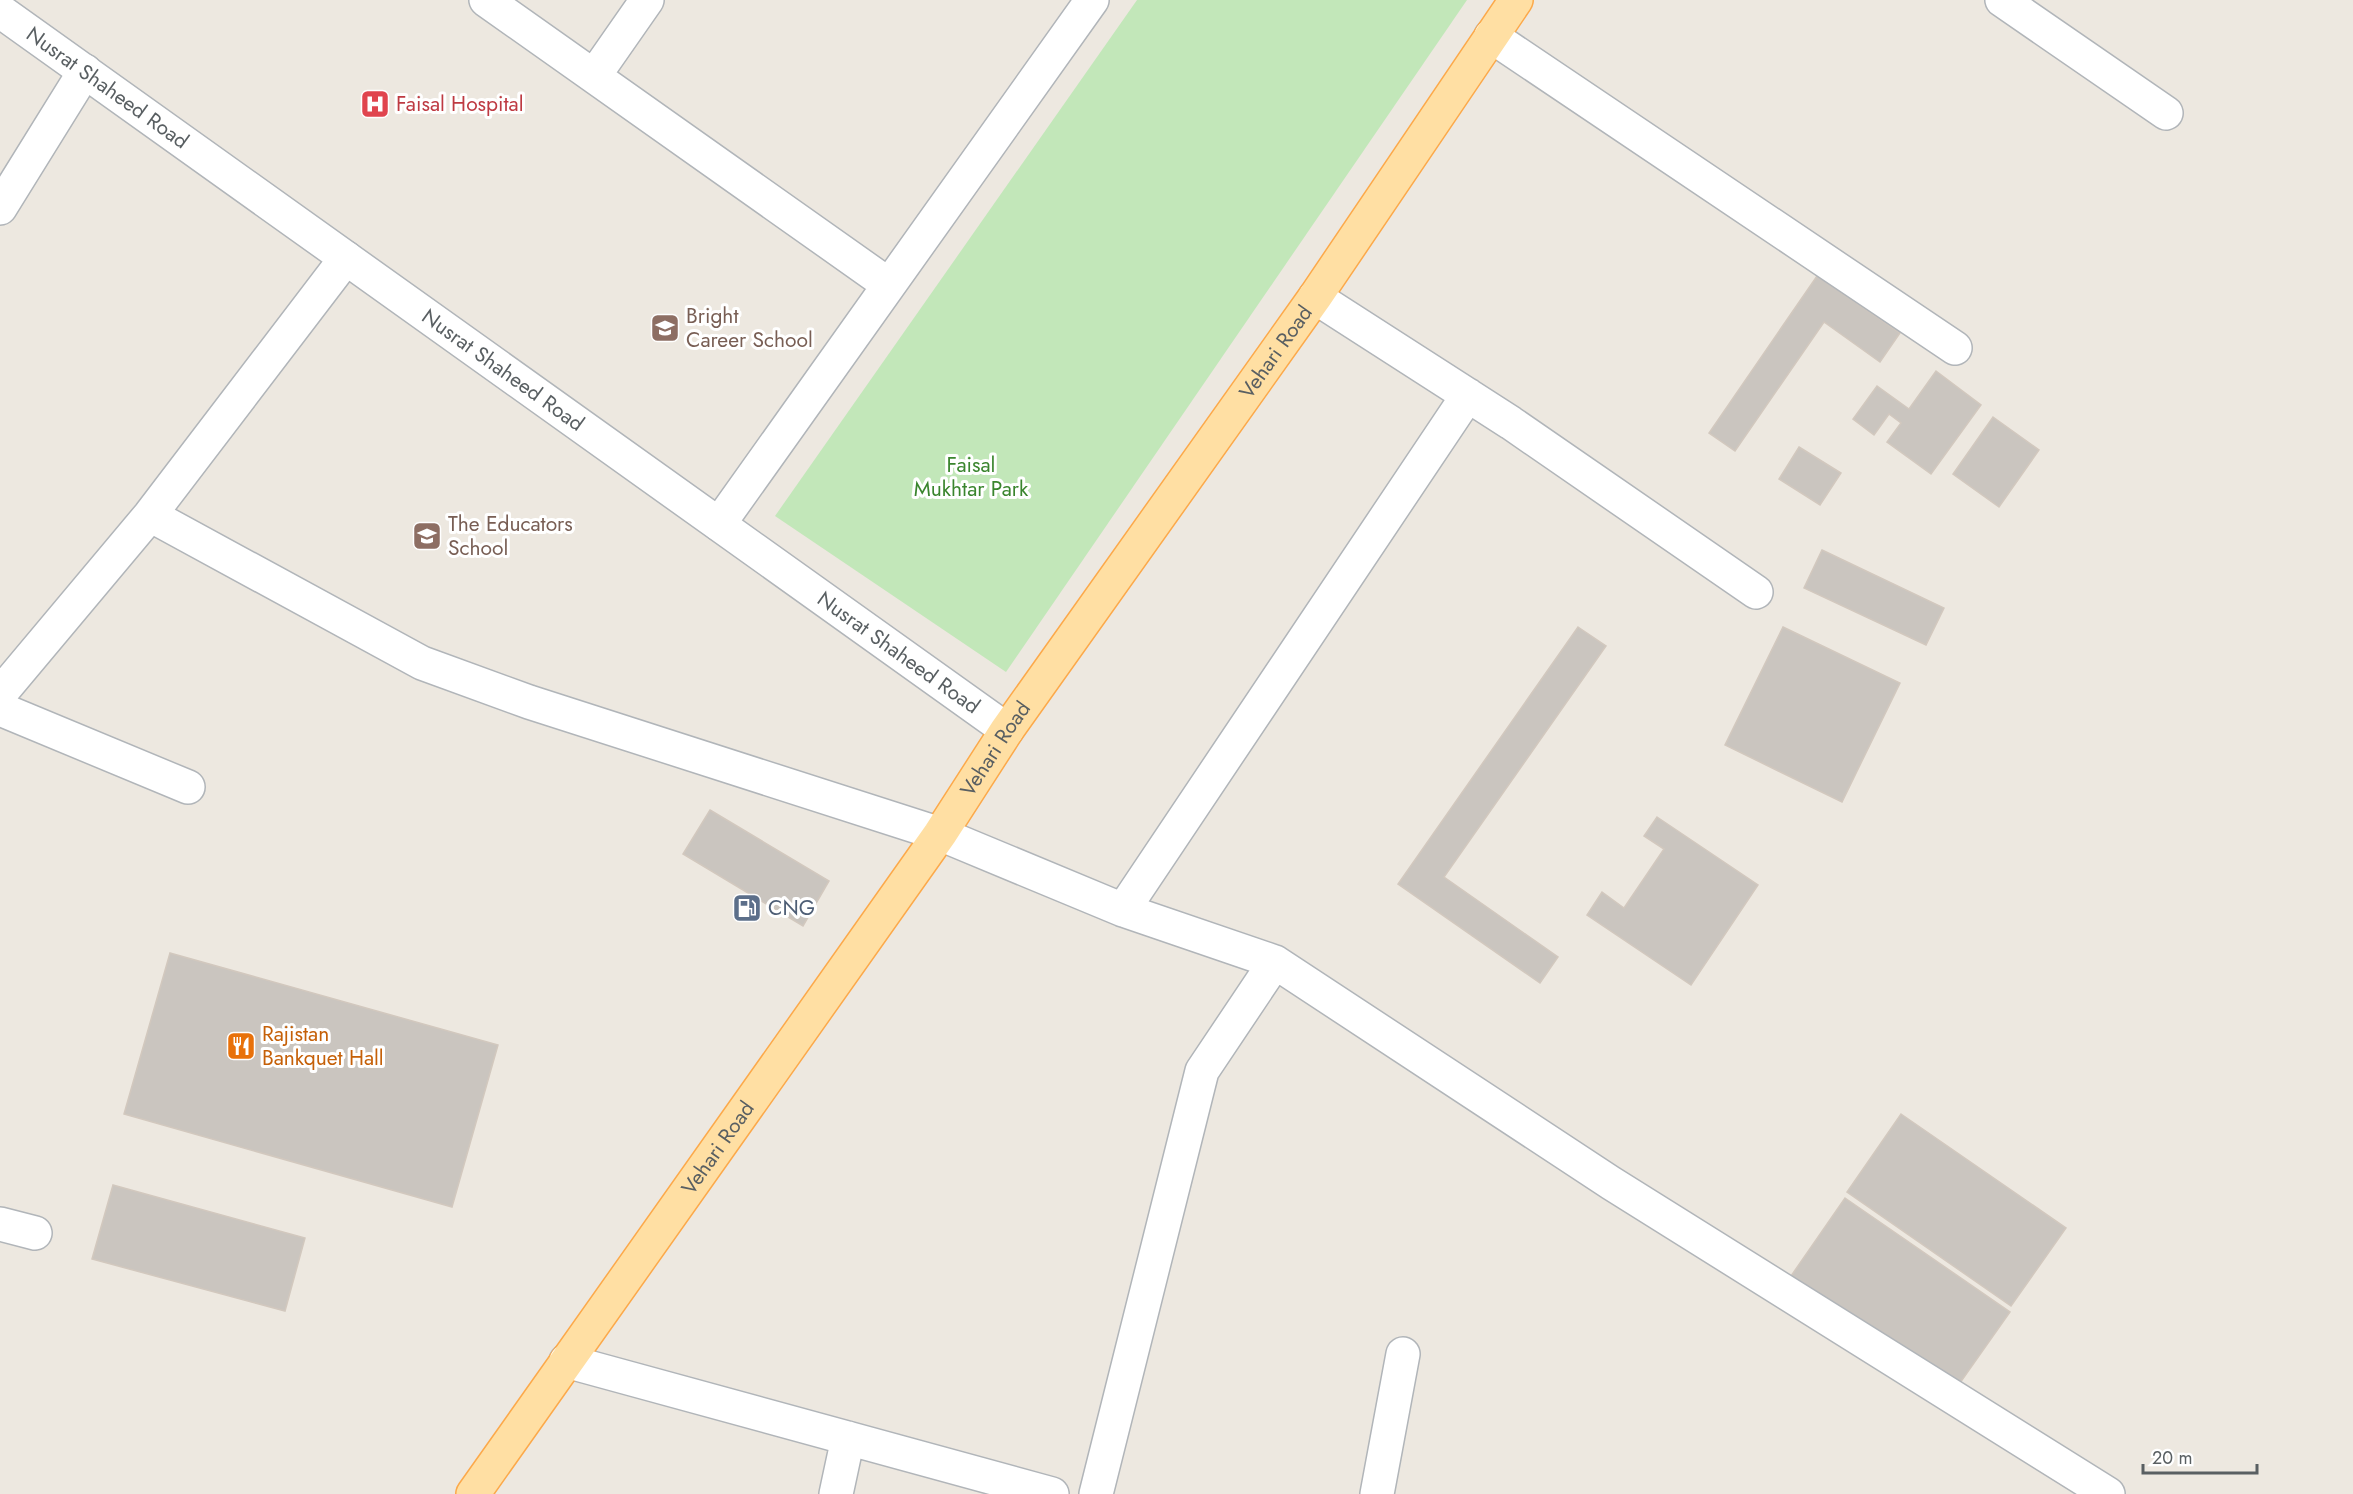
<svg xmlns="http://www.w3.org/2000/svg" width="2353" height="1494" font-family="Jost,sans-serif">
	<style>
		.green { fill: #c2e7b9 }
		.building { fill: #cac5bf; stroke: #d2c8be; stroke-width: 1.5 }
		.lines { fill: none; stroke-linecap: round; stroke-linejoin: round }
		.minor-casing { stroke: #b1b5b9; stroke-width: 36 }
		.tertiary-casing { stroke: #b1b5b9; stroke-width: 36 }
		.primary-casing { stroke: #fca94a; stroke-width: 36 }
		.minor { stroke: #fff; stroke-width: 33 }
		.tertiary { stroke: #fff; stroke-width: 33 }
		.primary { stroke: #ffdfa3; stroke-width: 33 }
		.labels { text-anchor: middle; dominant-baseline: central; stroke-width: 6; stroke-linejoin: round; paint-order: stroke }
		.street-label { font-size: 21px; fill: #595f62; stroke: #fff }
		.health-label { font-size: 21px; fill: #be3a42; stroke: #fff; text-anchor: start }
		.education-label { font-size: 21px; fill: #785e54; stroke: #fff; text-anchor: start }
		.park-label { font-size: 21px; fill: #3a852e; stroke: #fff }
		.service-label { font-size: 21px; fill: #4e5e75; stroke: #fff; text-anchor: start }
		.food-label { font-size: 21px; fill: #c56008; stroke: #fff; text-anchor: start }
	</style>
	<rect width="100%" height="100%" fill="#ede8e0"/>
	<!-- green -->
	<path class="green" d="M1137,0H1467L1006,672L775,516Z"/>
	<!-- building -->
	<path class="building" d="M1817,276L1900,333L1880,362L1824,322L1735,451L1709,433Z
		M1936,371L1981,405L1931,474L1887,442L1901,423L1889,414L1874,435L1853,419L1877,386L1909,409Z
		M1993,417L2039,450L1999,507L1953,474Z
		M1799,447L1841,473L1820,505L1779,479Z
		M1822,550L1944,608L1926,645L1804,588Z
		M1578,627L1606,646L1444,877L1558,957L1540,983L1398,884Z
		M1783,627L1900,683L1842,802L1725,745Z
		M710,810L829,881L803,926L683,854Z
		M1657,817L1758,885L1691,985L1587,915L1602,892L1624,908L1664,849L1644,836Z
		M170,953L498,1045L452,1207L124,1114Z
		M1901,1114L2066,1228L2011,1306L1847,1192Z
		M113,1185L305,1238L285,1311L92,1259Z
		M1845,1198L2010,1312L1955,1390L1791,1276Z"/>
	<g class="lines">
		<!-- minor casing -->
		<g class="minor-casing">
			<path id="minor" d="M486,0L889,285
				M2002,0L2166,113
				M1491,36L1955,348
				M594,76L647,0
				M0,208L85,71
				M1315,297L1511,423L1756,592
				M150,515L422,663L529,702L940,834L1123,910L1275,962L1611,1183L2108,1494
				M719,524L1092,0
				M0,694L150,515L346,258
				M0,709L188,787
				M1123,910L1468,395
				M0,1224L35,1233
				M566,1361L1052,1494
				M836,1494L848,1438
				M1096,1494L1202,1071L1275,962
				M1377,1494L1403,1354"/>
		</g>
		<!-- tertiary casing -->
		<g class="tertiary-casing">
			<g id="tertiary">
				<path id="s1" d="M0,11L1007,730"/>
			</g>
		</g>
		<!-- primary casing -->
		<g class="primary-casing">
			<g id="primary">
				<path id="s2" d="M473,1494L940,834L1007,730L1315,297L1516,0"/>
			</g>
		</g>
		<!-- minor -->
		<use href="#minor" class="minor"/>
		<!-- tertiary -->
		<use href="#tertiary" class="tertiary"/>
		<!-- primary -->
		<use href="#primary" class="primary"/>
	</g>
	<!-- icons -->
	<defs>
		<g id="hospital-square" transform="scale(1.5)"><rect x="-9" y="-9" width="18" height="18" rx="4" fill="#e0444e" stroke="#fff"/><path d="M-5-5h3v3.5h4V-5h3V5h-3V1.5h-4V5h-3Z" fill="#fff"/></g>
		<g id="school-square" transform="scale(1.5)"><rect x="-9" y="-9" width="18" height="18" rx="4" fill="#8d6e63" stroke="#fff"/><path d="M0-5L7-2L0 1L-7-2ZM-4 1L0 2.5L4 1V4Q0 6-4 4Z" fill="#fff"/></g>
		<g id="fuel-square" transform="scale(1.5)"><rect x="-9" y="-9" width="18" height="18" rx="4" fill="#5c6f8a" stroke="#fff"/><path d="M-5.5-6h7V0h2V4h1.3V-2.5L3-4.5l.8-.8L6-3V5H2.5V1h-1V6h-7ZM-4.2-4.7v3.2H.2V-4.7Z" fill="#fff"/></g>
		<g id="restaurant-square" transform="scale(1.5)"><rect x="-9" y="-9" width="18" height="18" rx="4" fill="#e8710a" stroke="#fff"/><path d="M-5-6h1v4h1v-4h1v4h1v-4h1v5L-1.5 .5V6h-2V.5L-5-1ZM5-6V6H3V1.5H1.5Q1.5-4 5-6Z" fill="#fff"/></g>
	</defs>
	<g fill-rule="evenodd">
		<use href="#hospital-square" x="375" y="104"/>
		<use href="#school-square" x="665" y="328"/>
		<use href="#school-square" x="427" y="536"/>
		<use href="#fuel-square" x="747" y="908"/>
		<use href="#restaurant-square" x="241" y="1046"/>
	</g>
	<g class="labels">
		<!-- street labels -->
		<g class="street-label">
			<text stroke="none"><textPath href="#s1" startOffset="132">Nusrat Shaheed Road</textPath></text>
			<text stroke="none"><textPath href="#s2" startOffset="1396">Vehari Road</textPath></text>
			<text stroke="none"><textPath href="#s1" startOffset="618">Nusrat Shaheed Road</textPath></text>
			<text stroke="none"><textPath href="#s1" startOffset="1104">Nusrat Shaheed Road</textPath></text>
			<text stroke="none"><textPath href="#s2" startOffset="910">Vehari Road</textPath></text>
			<text stroke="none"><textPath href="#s2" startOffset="424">Vehari Road</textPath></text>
		</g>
		<!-- health labels -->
		<g class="health-label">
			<text x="396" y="104">Faisal Hospital</text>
		</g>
		<!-- education labels -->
		<g class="education-label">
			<text x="686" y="316">Bright<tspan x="686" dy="24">Career School</tspan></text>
			<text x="448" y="524">The Educators<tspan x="448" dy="24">School</tspan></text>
		</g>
		<!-- park labels -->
		<g class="park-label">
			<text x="971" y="465">Faisal<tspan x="971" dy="24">Mukhtar Park</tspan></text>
		</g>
		<!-- service labels -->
		<g class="service-label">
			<text x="768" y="908">CNG</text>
		</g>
		<!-- food labels -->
		<g class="food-label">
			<text x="262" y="1034">Rajistan<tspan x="262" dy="24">Bankquet Hall</tspan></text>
		</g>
	</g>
	<!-- scale -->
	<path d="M2143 1464v9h114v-9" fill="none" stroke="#595f62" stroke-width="3"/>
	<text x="2152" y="1464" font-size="18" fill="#595f62" stroke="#ffffff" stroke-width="4.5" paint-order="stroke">20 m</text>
</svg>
